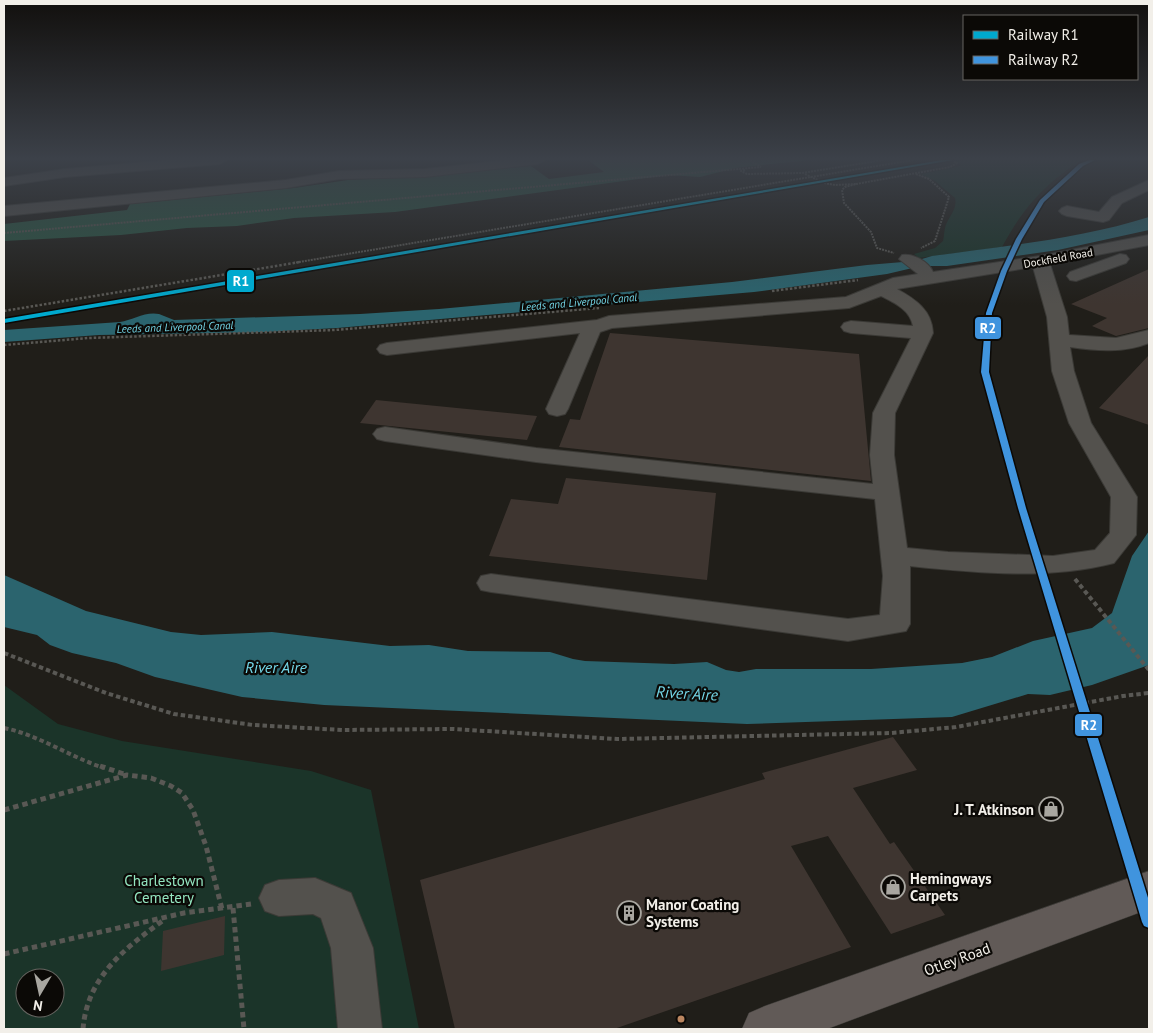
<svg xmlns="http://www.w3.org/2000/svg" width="1153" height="1033" font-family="'PT Sans',sans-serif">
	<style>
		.green { fill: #1b3429; fill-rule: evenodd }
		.forest { fill: #2a5542 }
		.water { fill: #2b646e }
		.building { fill: #3e3530 }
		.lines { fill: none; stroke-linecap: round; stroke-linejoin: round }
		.minor-casing { stroke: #3b3a36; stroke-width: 2 }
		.major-casing { stroke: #3b3a36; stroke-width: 1 }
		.path-far3 { stroke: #595854; stroke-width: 2; stroke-dasharray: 2 1; stroke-linecap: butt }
		.path-far2 { stroke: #595854; stroke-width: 2.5; stroke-dasharray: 2.5 2; stroke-linecap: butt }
		.path-far1 { stroke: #595854; stroke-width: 4; stroke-dasharray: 4.5 3; stroke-linecap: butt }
		.path { stroke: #595854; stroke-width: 5; stroke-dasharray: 5.5 4; stroke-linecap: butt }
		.minor { fill: #53514d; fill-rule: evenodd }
		.major { fill: #615a57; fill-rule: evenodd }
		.rail-far4-casing { stroke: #595854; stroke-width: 3 }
		.rail-far3-casing { stroke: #595854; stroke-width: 4 }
		.rail-far2-casing { stroke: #595854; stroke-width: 5.5 }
		.rail-far1-casing { stroke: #595854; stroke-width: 6 }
		.rail-casing { stroke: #595854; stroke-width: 8 }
		.rail-far4 { stroke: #0b0906; stroke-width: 2; stroke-dasharray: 6; stroke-linecap: butt }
		.rail-far3 { stroke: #0b0906; stroke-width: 2.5; stroke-dasharray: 8; stroke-linecap: butt }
		.rail-far2 { stroke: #0b0906; stroke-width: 4; stroke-dasharray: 11; stroke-linecap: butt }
		.rail-far1 { stroke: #0b0906; stroke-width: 4.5; stroke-dasharray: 13; stroke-linecap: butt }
		.rail { stroke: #0b0906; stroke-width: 5.5; stroke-dasharray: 17; stroke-linecap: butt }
		.path-bridge { stroke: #595854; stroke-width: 2; stroke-dasharray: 2 1; stroke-linecap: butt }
		.rail-1-casing { stroke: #0b0906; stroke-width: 3 }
		.rail-2-casing { stroke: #0b0906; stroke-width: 3 }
		.rail-1 { fill: #00a9ce; fill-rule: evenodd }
		.rail-2 { fill: #4094de; fill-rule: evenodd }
		.bus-dot { fill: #bb8660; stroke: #0b0906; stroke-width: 2 }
		.labels { text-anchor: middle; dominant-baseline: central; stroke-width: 4.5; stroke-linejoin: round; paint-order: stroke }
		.far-street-label { font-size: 11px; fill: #f2efe9; stroke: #0b0906 }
		.far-water-label { font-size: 11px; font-style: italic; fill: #74d7e8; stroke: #0b0906 }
		.near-poi-label { font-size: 15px; font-weight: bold; fill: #f2efe9; stroke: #0b0906; text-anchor: start }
		.near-park-label { font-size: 15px; fill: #94e6c0; stroke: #0b0906 }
		.near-street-label { font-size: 15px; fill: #f2efe9; stroke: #0b0906 }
		.near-water-label { font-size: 16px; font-style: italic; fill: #74d7e8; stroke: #0b0906 }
		.line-badge { stroke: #0b0906; stroke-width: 2 }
		.badge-label { font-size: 14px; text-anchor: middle; font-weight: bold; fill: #fff }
	</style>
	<rect width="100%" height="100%" fill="#201e19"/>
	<!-- green -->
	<path class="green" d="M962,160H1081C1043,186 1024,207 1002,247L919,258L914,254L935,248L943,241C944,237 944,232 945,228C947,218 958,210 955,198L935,181L921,174L957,167L961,165L956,161Z
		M4,685L58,724L122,741L311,771L371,790L419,1029H4ZM25,978H55V1008H25Z"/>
	<!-- forest -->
	<path class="forest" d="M588,160H810L735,168L700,177L668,175L395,212L294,218L237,226L187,228L121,235L4,241V224L127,210L130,204L294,188L348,180L431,176L531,166L549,179L604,172Z"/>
	<!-- water -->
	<path class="water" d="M1149,217V230L1058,250L947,266H921L887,274L754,292L337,328L264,332L99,335L4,342V330L120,322C132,320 146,311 159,314C164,316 169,318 174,320L360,314L439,309L732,282L867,265L915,261L932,256C1004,246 1079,239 1149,217Z
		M1149,531V665L1092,685L1050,695L1028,694L952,717L747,724L324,705L242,697L155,677L116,663L72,653L50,645L37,635L4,627V575L86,611L171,632L201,635L272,632L390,646L429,645L468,651L550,652L573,659L585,661L674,664L707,662L726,670L739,672L756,669H871L962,663L992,657L1033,641L1092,628L1112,613L1132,556Z"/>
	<!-- building -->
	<path class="building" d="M1149,269V328L1116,336L1092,326L1107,318L1071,304Z
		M610,333L859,354L871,481L559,447L570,419L580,420Z
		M1149,355V425L1099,408Z
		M376,400L537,416L527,440L360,423Z
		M566,478L716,493L707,580L489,556L511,499L558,504Z
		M893,737L917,770L853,788L890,844L894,842L945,915L891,934L828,836L791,846L851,947L614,1029H455L420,880L765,779L762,773Z
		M225,916L224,955L161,971L163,931Z"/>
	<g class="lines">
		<!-- minor casing -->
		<g class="minor-casing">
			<path id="minor" d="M170,160H227L220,164L65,177L4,186V178L65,169Z
				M508,160H545L538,164L425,177L339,179L286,188L4,216V206L286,180L339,171L425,169Z
				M1149,180V190L1122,203L1109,220L1103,222L1067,216L1062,214L1059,211L1062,208L1067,206L1099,212L1112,197Z
				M1149,235V245L1050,264L1067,317L1069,335L1116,338L1149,330V343C1124,353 1097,351 1070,347L1074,371L1091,423L1137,497L1136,535L1114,563C1048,580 977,573 910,566V624L906,631L848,641L491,592L481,590L477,583L481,576L491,574L848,619L880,615L883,576L875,499L536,462L385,441L377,439L373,434L377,429L385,427L536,448L873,484L870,455L873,413L911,338L851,333L844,331L841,327L844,323L851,321L913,326C910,310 895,303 881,296L849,308L612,328L600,332L568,409L565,414L557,416L549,414L546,409L580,333L387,355L380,353L377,349L380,345L387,343L597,320L609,316L846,297L893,278L918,274L899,259L902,255C913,253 929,262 933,272L1040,256ZM1033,267L1047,317L1052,371L1069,423L1111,497L1110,533L1095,550L1053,556L948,552L907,548L894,455L895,413L933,333C932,310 915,299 897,289Z
				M1120,254L1126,255L1129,259L1126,263L1076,281L1070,280L1067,276L1070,272Z
				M315,878L351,893L373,948L382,1029H338L331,948L321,918L313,914L279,916L265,911L259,898L265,885L279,880Z"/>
		</g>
		<!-- major casing -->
		<g class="major-casing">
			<path id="major" d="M1149,871V909L827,1029H742L749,1013L765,1006Z"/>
		</g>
		<!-- path-far3 -->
		<path class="path-far3" d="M750,160L761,167
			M745,170L741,171L747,174L802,173L883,160
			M916,174L929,179L949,197L935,241L921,248
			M824,183L835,185L856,184L845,187L842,190L844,203L871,232L877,248L894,253
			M856,184L950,167L957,163L953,161
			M4,233L761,167
			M293,263L913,160"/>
		<!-- path-far2 -->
		<path class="path-far2" d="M772,291L858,280
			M4,311L300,262
			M4,345L88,338L335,330L599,308"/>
		<!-- path-far1 -->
		<path class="path-far1" d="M1075,579L1149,670
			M4,653L106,693L174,714L253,725L342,730L453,729L617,739L891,733L956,727L1123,696L1149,693
			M4,728C39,735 70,757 104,768"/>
		<!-- path -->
		<path class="path" d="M100,766L127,775
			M4,810L127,775L151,778L171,786L182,793L193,810L206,846L222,909
			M233,908L244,1029
			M4,954L184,913L251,904
			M83,1029C87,977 125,948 165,919"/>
		<!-- minor -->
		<use href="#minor" class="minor"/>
		<!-- major -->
		<use href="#major" class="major"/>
		<!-- rail-far4 casing -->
		<g class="rail-far4-casing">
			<path id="rail-far4" d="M1008,263C1026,225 1052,177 1093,160"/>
		</g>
		<!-- rail-far3 casing -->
		<g class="rail-far3-casing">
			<path id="rail-far3" d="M991,393C979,349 989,302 1008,262"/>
		</g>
		<!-- rail-far2 casing -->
		<g class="rail-far2-casing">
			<path id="rail-far2" d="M990,392L1037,558"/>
		</g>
		<!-- rail-far1 casing -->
		<g class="rail-far1-casing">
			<path id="rail-far1" d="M1037,557L1102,768"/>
		</g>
		<!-- rail casing -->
		<g class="rail-casing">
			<path id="rail" d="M1101,766L1149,922"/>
		</g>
		<!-- rail-far4 -->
		<use href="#rail-far4" class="rail-far4"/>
		<!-- rail-far3 -->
		<use href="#rail-far3" class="rail-far3"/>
		<!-- rail-far2 -->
		<use href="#rail-far2" class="rail-far2"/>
		<!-- rail-far1 -->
		<use href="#rail-far1" class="rail-far1"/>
		<!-- rail -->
		<use href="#rail" class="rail"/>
		<!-- path-bridge -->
		<path class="path-bridge" d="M805,174L824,183"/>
		<!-- rail-1 casing -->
		<g class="rail-1-casing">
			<path id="rail-1" d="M942,160H953L4,323V319Z"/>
		</g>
		<!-- rail-2 casing -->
		<g class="rail-2-casing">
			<path id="rail-2" d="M1089,160H1095L1083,166L1044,202L1022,239L1007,271L992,313L989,372L1026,508L1149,901V928L1144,926L1142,922L1018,508L981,372L986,313L1001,271L1016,239L1040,200L1079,164Z"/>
		</g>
		<!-- rail-1 -->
		<use href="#rail-1" class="rail-1"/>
		<!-- rail-2 -->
		<use href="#rail-2" class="rail-2"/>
	</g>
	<!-- sky -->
	<linearGradient id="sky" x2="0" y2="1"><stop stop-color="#12100e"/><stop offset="0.52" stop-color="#3c4149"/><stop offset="1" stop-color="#3c4149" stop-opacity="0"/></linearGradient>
	<rect width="1153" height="305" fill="url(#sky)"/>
	<!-- icons -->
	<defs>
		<g id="shop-ring" transform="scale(1.25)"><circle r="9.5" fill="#0b0906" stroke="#a8a6a0" stroke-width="1.5"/><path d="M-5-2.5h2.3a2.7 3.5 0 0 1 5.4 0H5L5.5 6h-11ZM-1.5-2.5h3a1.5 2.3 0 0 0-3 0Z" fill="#a8a6a0"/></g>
		<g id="building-ring" transform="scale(1.25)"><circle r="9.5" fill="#0b0906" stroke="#a8a6a0" stroke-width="1.5"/><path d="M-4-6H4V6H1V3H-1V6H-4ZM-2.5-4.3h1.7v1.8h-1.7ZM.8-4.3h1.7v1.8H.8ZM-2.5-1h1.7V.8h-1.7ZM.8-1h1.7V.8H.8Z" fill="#a8a6a0"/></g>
	</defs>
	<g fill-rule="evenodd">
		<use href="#shop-ring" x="1051" y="809"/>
		<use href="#shop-ring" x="893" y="887"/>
		<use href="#building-ring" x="629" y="913"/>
	</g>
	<!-- markers -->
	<circle class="bus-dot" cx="681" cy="1019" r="4.5"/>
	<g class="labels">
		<!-- far-street labels -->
		<g class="far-street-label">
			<text transform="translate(1058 258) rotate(-10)">Dockfield Road</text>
		</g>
		<!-- far-water labels -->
		<g class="far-water-label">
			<text transform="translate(579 302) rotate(-5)">Leeds and Liverpool Canal</text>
			<text transform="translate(175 327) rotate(-2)">Leeds and Liverpool Canal</text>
		</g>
		<!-- near-poi labels -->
		<g class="near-poi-label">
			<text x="1034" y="809" text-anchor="end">J. T. Atkinson</text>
			<text x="910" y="878">Hemingways<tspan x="910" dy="17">Carpets</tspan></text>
			<text x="646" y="904">Manor Coating<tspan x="646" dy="17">Systems</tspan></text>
		</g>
		<!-- near-park labels -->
		<g class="near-park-label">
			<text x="164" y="880">Charlestown<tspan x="164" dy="17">Cemetery</tspan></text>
		</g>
		<!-- near-street labels -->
		<g class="near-street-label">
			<text transform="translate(957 959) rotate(-20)">Otley Road</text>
		</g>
		<!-- near-water labels -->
		<g class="near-water-label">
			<text x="276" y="667">River Aire</text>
			<text transform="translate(687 693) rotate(3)">River Aire</text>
		</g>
	</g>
	<g class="line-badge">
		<rect x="226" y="269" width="29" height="24" rx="5" fill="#00a9ce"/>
		<rect x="974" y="316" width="28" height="24" rx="5" fill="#4094de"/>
		<rect x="1074" y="713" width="29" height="24" rx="5" fill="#4094de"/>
	</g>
	<g class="badge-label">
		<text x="241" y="286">R1</text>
		<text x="988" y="333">R2</text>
		<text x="1089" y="730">R2</text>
	</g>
	<!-- border -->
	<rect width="1153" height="1033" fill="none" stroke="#f2efe9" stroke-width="10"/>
	<!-- legend -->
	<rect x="963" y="15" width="175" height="65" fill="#0b0906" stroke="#676561"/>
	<rect x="973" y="31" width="25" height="8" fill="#00a9ce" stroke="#676561"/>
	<text x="1008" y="40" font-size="15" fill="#f2efe9">Railway R1</text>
	<rect x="973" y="56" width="25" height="8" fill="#4094de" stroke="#676561"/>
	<text x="1008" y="65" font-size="15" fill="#f2efe9">Railway R2</text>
	<!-- north arrow -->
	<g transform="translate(40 993) rotate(189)"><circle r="24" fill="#0b0906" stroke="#676561"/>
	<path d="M0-4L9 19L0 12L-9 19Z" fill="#a8a6a0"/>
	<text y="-8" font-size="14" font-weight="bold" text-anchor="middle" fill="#f2efe9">N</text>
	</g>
</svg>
